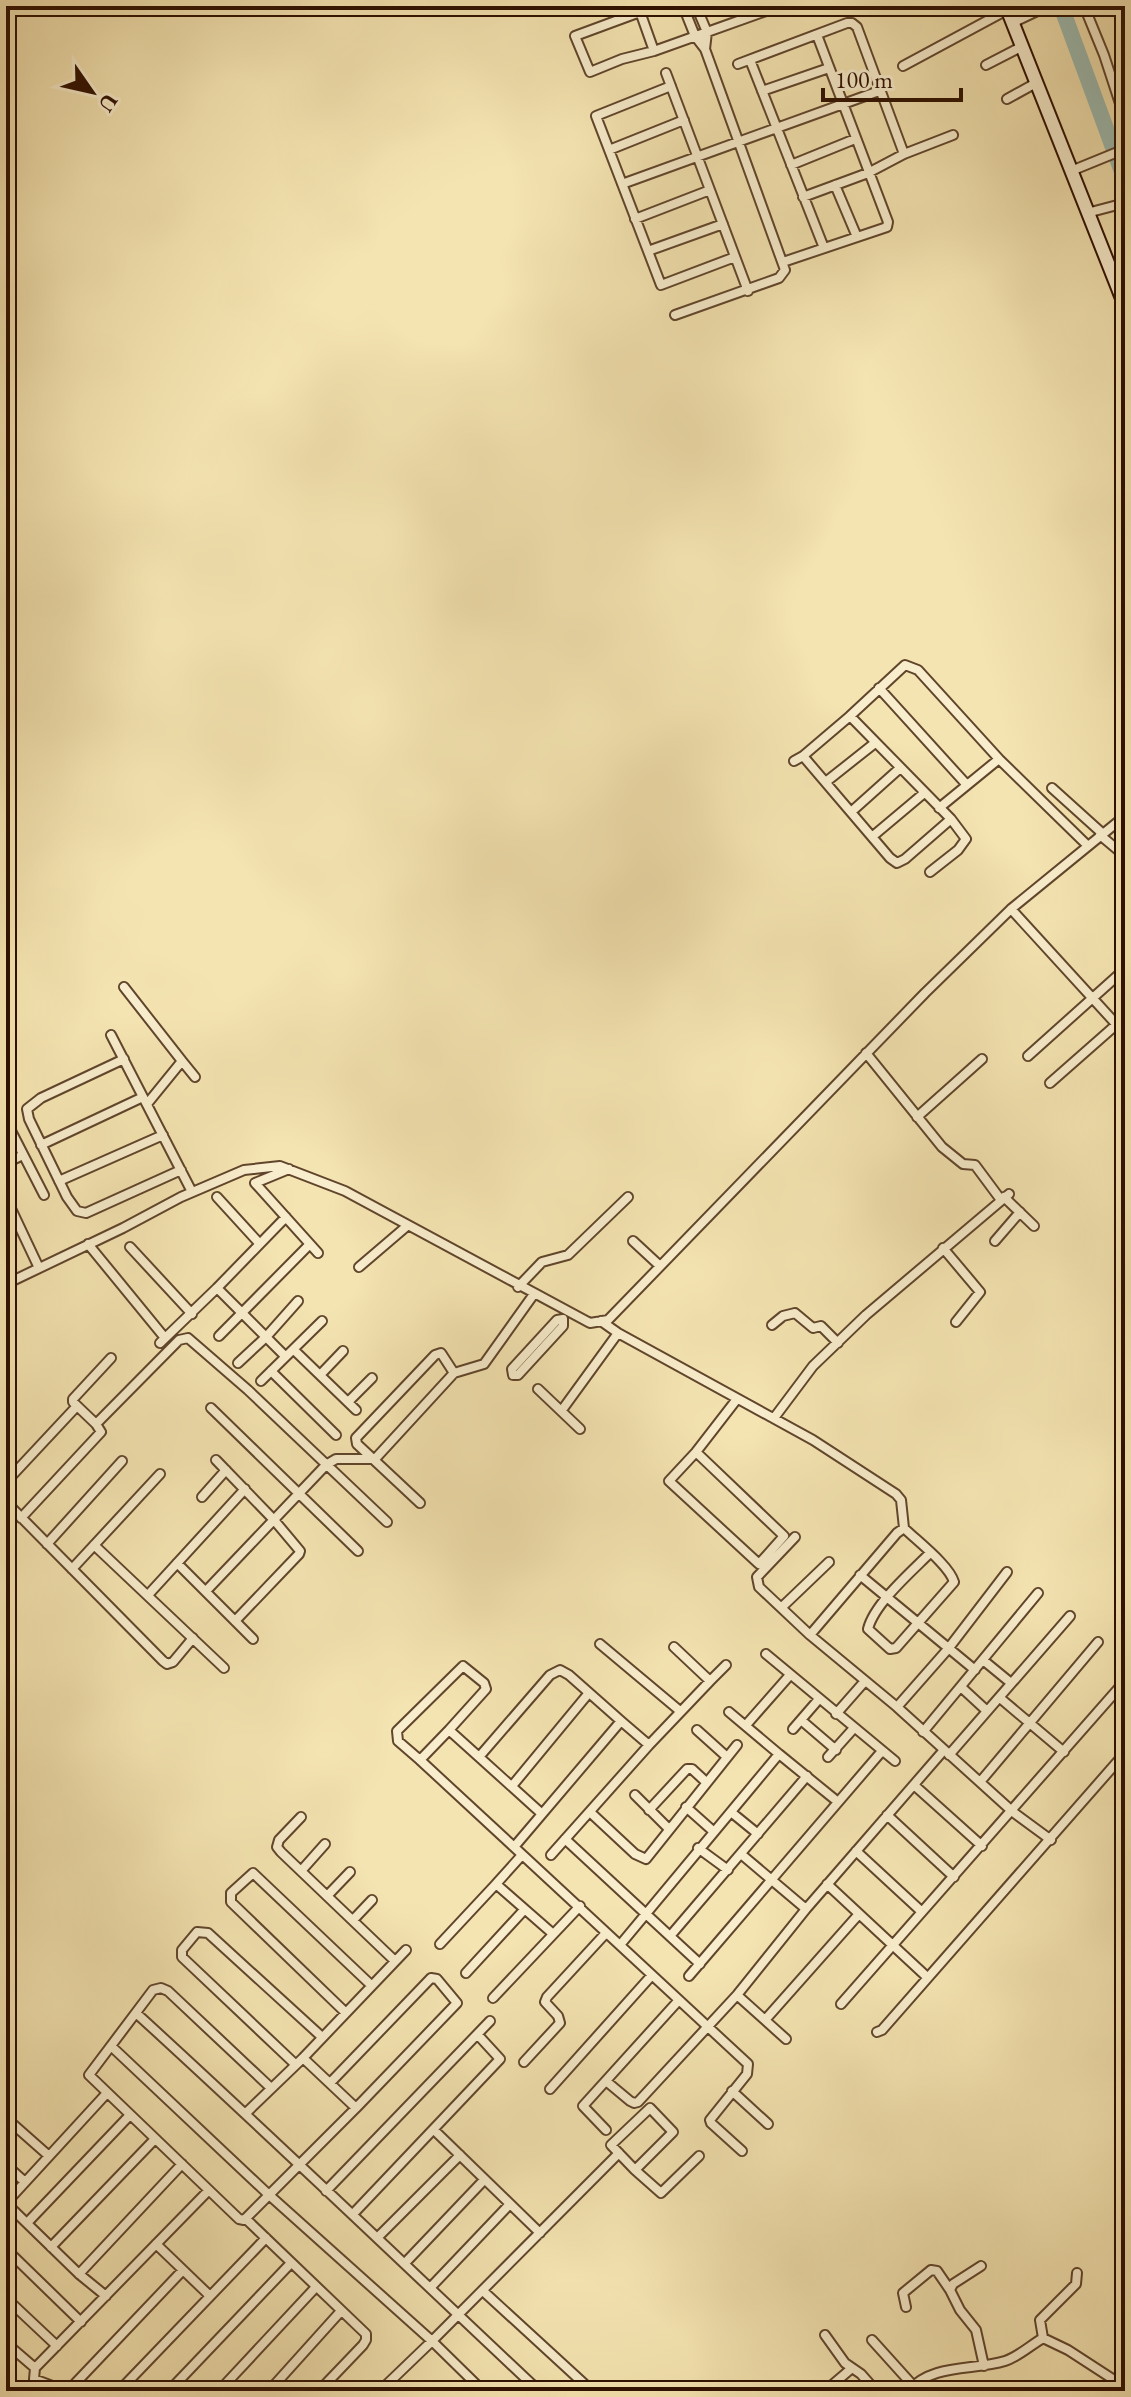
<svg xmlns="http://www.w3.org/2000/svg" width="1131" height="2397" font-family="'EB Garamond',serif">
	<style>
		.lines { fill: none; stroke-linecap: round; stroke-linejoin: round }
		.river { stroke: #9ebdb3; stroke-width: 16 }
		.street-casing { stroke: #60452c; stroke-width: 12 }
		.secondary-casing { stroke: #2e1000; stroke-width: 16 }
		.street { stroke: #f8edcc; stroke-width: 8 }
		.secondary { stroke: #f8edcc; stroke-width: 12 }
	</style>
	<rect width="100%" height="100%" fill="#f4e4b1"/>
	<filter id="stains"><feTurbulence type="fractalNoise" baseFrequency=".0025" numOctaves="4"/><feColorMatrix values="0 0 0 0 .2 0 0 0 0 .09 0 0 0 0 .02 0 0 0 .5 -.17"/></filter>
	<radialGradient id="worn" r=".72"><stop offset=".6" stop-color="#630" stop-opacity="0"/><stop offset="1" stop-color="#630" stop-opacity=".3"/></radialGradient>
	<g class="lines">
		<!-- river -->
		<path class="river" d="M1061,6L1125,180"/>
		<!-- street casing -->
		<g class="street-casing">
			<path id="street" d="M638,6L654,51
				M696,6L707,32L705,49
				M739,6L744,19
				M1084,6L1104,55L1125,119
				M640,12L575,36L590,72L622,59L654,51L780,6
				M1086,12L1099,6
				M1012,23L1048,6
				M750,60L824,248
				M738,64L847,23H852L857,27L904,154
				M986,65L1021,47
				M903,66L1007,10
				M666,73L748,291
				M671,86L596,116L661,285L735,257
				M762,91L829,68
				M1007,99L1036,83
				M609,150L684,120
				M791,165L855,139
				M1071,171L1125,149
				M622,184L879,91
				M835,185L857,237
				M803,197L868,173L904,154L953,135
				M1087,213L1125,203
				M635,219L710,190
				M648,251L723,224
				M783,262L887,227L888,222L817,35
				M675,315L779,278L785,270L705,49L695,36L683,6
				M879,688L967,785
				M803,756L890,858L897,863L905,859L951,819L850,716L905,665L918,670L999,759
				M794,761L803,756L850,716
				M827,781L875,743
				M1052,788L1103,834
				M939,808L999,759L1087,845
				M851,812L899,769
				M1100,835L1125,856
				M873,836L923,794
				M930,872L958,850L966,839L951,819
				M1011,909L1117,1025
				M124,987L182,1061L147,1104
				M111,1035L192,1192
				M866,1053L942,1147L963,1164L975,1165L1001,1200
				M1028,1056L1125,969
				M124,1059L41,1098L27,1109L29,1119L67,1197L77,1211L86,1213L181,1170
				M182,1061L195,1077
				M1050,1083L1125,1017
				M917,1117L982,1059
				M6,1121L44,1195
				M41,1145L143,1097
				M6,1163L23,1155
				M289,1169L255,1183L318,1253
				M59,1181L163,1135
				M217,1197L259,1243
				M1004,1197L1034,1226
				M6,1198L39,1268
				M633,1241L660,1266
				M995,1241L1020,1212
				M88,1244L165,1338
				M130,1247L192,1314
				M943,1248L980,1292L956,1322
				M359,1267L407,1226
				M6,1284L123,1228L181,1197L244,1170L280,1166L345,1191L590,1323L608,1320L925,993L1011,909L1125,816
				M518,1287L542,1262L568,1255L628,1197
				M217,1288L286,1217
				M563,1319V1326L518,1375H513L512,1369L557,1320Z
				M601,1321L618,1333L813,1440L896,1494L901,1500L904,1528C917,1541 949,1565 954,1582L896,1648L890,1649L868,1629C874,1604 911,1572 930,1553
				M772,1325L783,1316L795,1313L813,1328L821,1326L838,1343
				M219,1336L310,1244
				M160,1343L217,1288L285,1356
				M294,1350L356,1410
				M238,1363L266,1337L298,1301
				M271,1371L336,1435
				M321,1374L343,1351
				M261,1381L322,1321
				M538,1389L580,1429
				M349,1401L372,1378
				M211,1408L358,1551
				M562,1410L618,1333
				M774,1418L813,1366L866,1315L1009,1194
				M96,1424L179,1340L188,1338L248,1390L387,1522
				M696,1452L784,1536L759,1564L669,1481L696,1452L737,1399
				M216,1460L274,1520L300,1551L299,1554L235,1621
				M6,1482L77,1406
				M202,1497L226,1470
				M6,1502L163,1661L167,1664L173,1662L193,1638
				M420,1503L357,1444L356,1438L435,1355L441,1353L454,1373
				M21,1518L101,1432L96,1424L73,1402V1399L111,1358
				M795,1537L757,1577L759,1587L810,1635L897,1707L1013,1812L1051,1840
				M47,1544L122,1461
				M94,1545L224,1668
				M177,1563L253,1639
				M72,1569L160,1474
				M860,1575L975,1670
				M206,1591L326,1465L336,1459H375L454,1373L484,1364L534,1294
				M148,1595L245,1489
				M782,1607L829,1562
				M810,1635L897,1533L904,1528
				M600,1644L680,1711
				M674,1647L710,1681L726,1665
				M766,1654L895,1761
				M983,1660L1011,1683
				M961,1687L987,1711
				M1000,1698L1064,1752
				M897,1707L948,1649L1007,1572
				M729,1712L779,1754
				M836,1714L865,1681
				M801,1720L836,1750
				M746,1725L790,1675
				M793,1729L819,1699
				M697,1730L727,1757
				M923,1732L1038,1593
				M649,1745L621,1721L514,1847L748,2064L747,2074L710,2120L711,2123L742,2151
				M949,1755L1070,1616
				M479,1757L449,1730L420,1760L514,1847
				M828,1757L854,1728
				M420,1760L398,1741L397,1731L463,1666L484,1683L486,1689L449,1730
				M980,1782L1098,1642
				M914,1785L982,1846
				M512,1786L588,1694
				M635,1795L668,1828
				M686,1807L713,1831
				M649,1810L687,1769H692L706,1782
				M731,1812L758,1834
				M541,1813L479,1757L550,1675L560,1670L569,1675L621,1721
				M591,1813L635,1854L646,1859L737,1745
				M887,1815L954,1877
				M301,1817L279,1840L277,1847L281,1852L395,1961
				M565,1839L700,1964
				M698,1848L728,1870
				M856,1851L922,1912
				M741,1854L806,1909
				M551,1855L649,1745L710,1681
				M301,1871L325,1844
				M496,1884L522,1855
				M827,1884L927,1977
				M327,1896L350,1872
				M353,1920L372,1900
				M671,1935L807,1776
				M440,1944L496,1884L552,1933
				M620,1945L779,1754L838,1802
				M466,1973L524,1910
				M689,1976L882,1751
				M737,1995L786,2039
				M493,1998L580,1906
				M841,2004L1125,1681
				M136,2013C272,2137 405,2265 539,2391
				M346,2013L231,1902V1893L253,1873L371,1985
				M765,2020L859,1914
				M877,2032L882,2030L1125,1753
				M111,2046L268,2194L432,2341L380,2391
				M524,2062L560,2023L558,2016L545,2002L547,1997L606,1933
				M295,2064L182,1957V1950L197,1932L208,1933L322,2037
				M606,2081L630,2101L634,2103L638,2102L737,1995L806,1909L944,1750
				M330,2083L431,1978L437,1979L457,2003L356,2108
				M271,2088L168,1991L161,1988L153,1990L89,2075L239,2219L244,2220L356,2108L303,2058
				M550,2089L652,1975
				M732,2091L768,2124
				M650,2108L673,2132L635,2170L611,2145Z
				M246,2113L303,2058L406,1950
				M6,2118L49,2156
				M434,2130L540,2233
				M606,2130L583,2106L679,2000
				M6,2165L25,2182
				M635,2170L661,2193L699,2156
				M326,2191L490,2021
				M6,2203L107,2093
				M6,2203L79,2274L106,2296
				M353,2214L500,2059L478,2035
				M246,2219L366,2334V2340L363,2345L319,2391
				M27,2223L130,2115
				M378,2237L460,2155
				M156,2244L209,2295
				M51,2247L155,2139
				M6,2249L81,2322
				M405,2263L484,2180
				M981,2266L953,2284L950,2290L960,2310L976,2330L984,2366
				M79,2274L182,2164
				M430,2288L509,2205
				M483,2291L592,2391
				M6,2298L57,2346
				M906,2307L903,2293L931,2270L937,2271L950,2290
				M825,2335L845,2363L861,2374L876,2391
				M1043,2338L1040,2320L1076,2284L1077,2273
				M872,2340L918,2391
				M6,2343L35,2368L34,2379L66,2391
				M35,2368L209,2190
				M68,2391L183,2270
				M119,2391L266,2238
				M169,2391L291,2263
				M219,2391L316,2287
				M269,2391L341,2311
				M483,2391L432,2341L619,2153
				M825,2391L852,2368
				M908,2391C933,2363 972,2371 1005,2361C1018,2357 1031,2345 1043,2338L1068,2350L1125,2387"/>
		</g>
		<!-- secondary casing -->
		<g class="secondary-casing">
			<path id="secondary" d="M1006,6L1125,306"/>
		</g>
		<!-- street -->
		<use href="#street" class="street"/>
		<!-- secondary -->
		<use href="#secondary" class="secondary"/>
	</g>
	<!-- margin -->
	<rect width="1131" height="2397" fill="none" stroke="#f4e4b1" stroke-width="32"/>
	<rect x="8" y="8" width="1115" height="2381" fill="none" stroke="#2e1000" stroke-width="4"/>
	<rect x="16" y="16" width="1099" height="2365" fill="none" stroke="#2e1000" stroke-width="2"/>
	<!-- north arrow -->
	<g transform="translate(92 92) rotate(124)" stroke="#f8edcc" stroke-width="6" paint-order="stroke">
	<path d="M0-6L14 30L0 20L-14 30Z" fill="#2e1000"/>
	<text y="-12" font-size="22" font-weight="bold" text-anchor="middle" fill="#2e1000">U</text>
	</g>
	<!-- scale -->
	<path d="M823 88v12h138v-12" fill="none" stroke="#2e1000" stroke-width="4"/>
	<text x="835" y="88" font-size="24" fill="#2e1000" stroke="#f8edcc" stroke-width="6" paint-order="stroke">100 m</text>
	<rect width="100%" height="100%" filter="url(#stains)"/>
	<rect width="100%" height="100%" fill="url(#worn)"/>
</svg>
